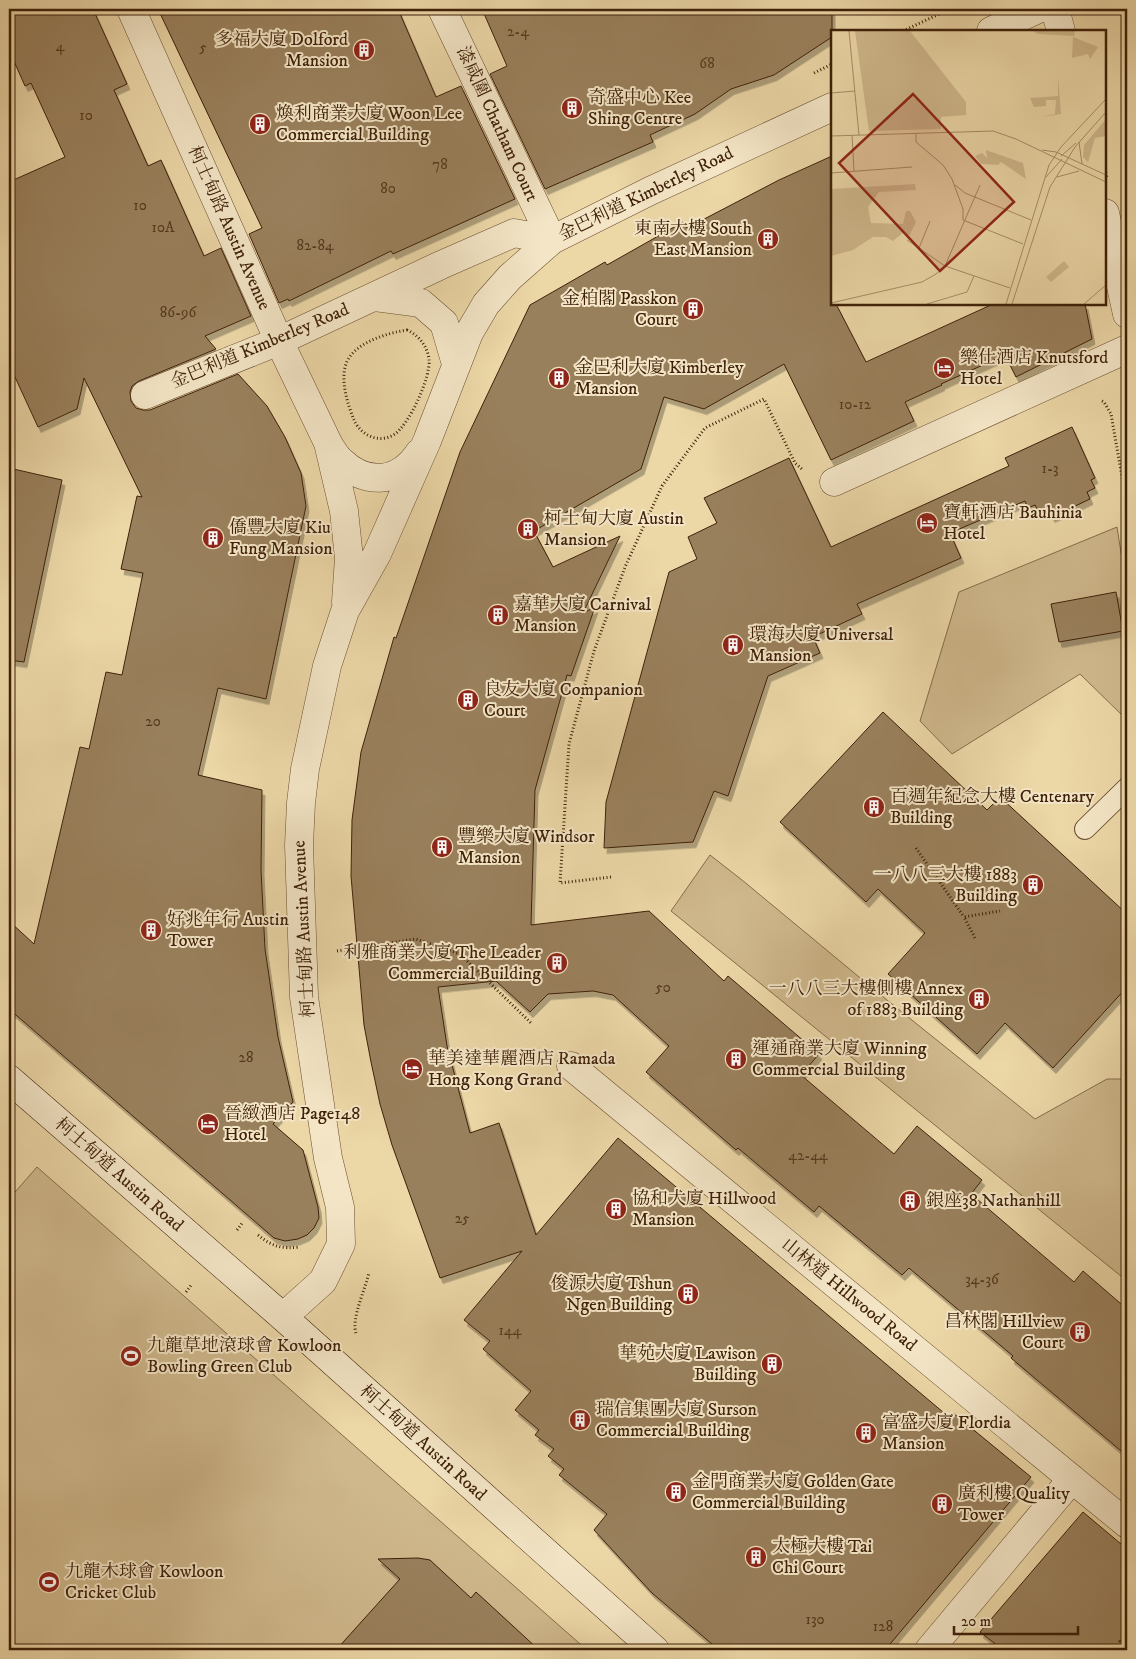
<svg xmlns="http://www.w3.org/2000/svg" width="1136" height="1659" font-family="'IM FELL DW Pica','Noto Serif TC',serif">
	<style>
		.green { fill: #cfb88c; stroke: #876c4a }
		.building { fill: #99805b; stroke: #3f2109; filter: url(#shadow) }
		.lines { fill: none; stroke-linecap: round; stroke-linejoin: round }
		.service-casing { stroke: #6a4e30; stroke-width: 22 }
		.minor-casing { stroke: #6a4e30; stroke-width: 29 }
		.tertiary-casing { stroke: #6a4e30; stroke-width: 29 }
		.secondary-casing { stroke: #3f2109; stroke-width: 29 }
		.path { stroke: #3f2109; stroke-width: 3; stroke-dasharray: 1 2.5; stroke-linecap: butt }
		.service { stroke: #f3e5c6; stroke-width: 20 }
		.minor { stroke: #f3e5c6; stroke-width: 28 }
		.tertiary { stroke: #f3e5c6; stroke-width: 28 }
		.secondary { stroke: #f3e5c6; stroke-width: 28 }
		.labels { text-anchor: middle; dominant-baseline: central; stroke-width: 4; stroke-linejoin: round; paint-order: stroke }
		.number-label { font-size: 15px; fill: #56391e }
		.poi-label { font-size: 18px; fill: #3f2109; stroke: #f3e5c6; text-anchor: start }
		.street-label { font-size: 18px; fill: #3f2109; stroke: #f3e5c6 }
		.inset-road { fill: none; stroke: #a78e68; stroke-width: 1 }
		.view { fill: #8f2418; fill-opacity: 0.15; stroke: #8f2418; stroke-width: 2.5 }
		.inset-edge { fill: none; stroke: #3f2109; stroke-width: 2.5 }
	</style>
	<defs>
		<filter id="shadow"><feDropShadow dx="3" dy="5.5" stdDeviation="0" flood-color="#0004"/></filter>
	</defs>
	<rect width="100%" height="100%" fill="#ecd7a7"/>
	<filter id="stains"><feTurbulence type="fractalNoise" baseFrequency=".004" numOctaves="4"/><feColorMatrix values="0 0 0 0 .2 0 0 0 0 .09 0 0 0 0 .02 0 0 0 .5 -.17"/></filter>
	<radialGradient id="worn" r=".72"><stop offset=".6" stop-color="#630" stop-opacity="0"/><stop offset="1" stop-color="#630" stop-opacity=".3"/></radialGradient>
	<!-- green -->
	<path class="green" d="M1117,527L1127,591V720L1080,674L952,754L920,721L959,592Z
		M710,855L742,880L882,996L1035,1119L1107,1079H1127V1281L671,911Z
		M37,1167L587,1650H9V1199Z"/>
	<!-- building -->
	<path class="building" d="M9,9H93L127,84L114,90L148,166L161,160L204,256L221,248L251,316L205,336L216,349L139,381L132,386L130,392L131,401L136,408L143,410H150L238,374L267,406L285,437L301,473L306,506L266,699L218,688L198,775L262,790L261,870L265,949L278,1037L293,1102L273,1124L303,1150L318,1207L319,1218L314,1228L307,1235L298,1239L285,1241L274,1238L9,1009V921L34,944L80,747L89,749L106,672L122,675L143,573L121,569L137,496L142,497L84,378L77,409L38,427L9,364V182L65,157L31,83L25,86L9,50Z
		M158,9H398L436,97L461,86L515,199L393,254L391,251L289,301L288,299L279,303L249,234L262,228Z
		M482,9H832V37L774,75L731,89L695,114L650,135L653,142L545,189L490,74L507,66Z
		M832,156V304H836L866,362L993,304H1085L1092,339L1016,377L1005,355L941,384L942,385L905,402L914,421L831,460L784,364L704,409L664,397L641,469L534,531L553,567L620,536L583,613L595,607L571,676L567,675L535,790L531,925L649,911L724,981L728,976L819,1054L801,1075L894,1154L917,1126L982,1180L971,1194L1074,1282L1083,1271L1127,1309V1456L1011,1358L1013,1356L909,1268L902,1275L819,1206L814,1212L738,1148L736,1150L646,1072L669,1046L613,995L593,991L548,994L530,1012L496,981L438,987L447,1046L470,1133L499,1123L536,1235L618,1138L950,1418L953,1413L1031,1477L885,1650H719L652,1593L594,1530L607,1514L559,1475L564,1469L548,1456L554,1449L535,1435L539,1430L515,1410L531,1391L483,1349L490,1341L464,1320L522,1251L440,1278L392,1145L380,1104L371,1062L364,1025L351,876L352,820L361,752L394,637L396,638L460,452L530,305L605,262L607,265L683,222L687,228L779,180Z
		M1072,427L1095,478L1091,480L1095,488L1087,492L1090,499L1052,517L1048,509L1039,513L1035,505L1028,508L1025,501L950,533L961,558L857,604L862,614L813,637L820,653L768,676L728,796L714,791L693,842L604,848L606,802L669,572L697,559L688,537L717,523L704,498L789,458L831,547L1009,466L1005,458Z
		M9,468L62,480L24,662L9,660Z
		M1116,592L1123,631L1059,642L1051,604Z
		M883,712L987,810L1000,797L1127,914V987L1053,1068L1005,1023L977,1054L888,974L925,933L878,889L866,902L780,822Z
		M1083,1512L1127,1549V1650H1003L980,1632Z
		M418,1558L430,1560L471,1598L476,1592L539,1650H336L400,1579L378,1559Z"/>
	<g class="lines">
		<!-- service casing -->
		<g class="service-casing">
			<path id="service" d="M1085,829L1127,788"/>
		</g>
		<!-- minor casing -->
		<g class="minor-casing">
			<path id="minor" d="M131,9L279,341L329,445C333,451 336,457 341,461C367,486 399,483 419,453
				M442,9L552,240
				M1055,9L1061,31
				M991,31L1038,9
				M1105,213L1127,314
				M375,297L421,303L444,323L456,364
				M145,395L279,341L441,265L514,233L552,240
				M329,447L344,511L349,558L346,602
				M834,482L1127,349
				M571,1066L1072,1479
				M283,1317L323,1281L341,1244L340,1207L328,1158L304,997L299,845L301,803L305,769L327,666L345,611L377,554L427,441L469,333L486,304L510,277L552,240L650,191L832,107"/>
		</g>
		<!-- tertiary casing -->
		<g class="tertiary-casing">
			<path id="tertiary" d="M929,1650L1072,1479L1127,1524"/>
		</g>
		<!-- secondary casing -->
		<g class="secondary-casing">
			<path id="secondary" d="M9,1079L283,1317L655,1650"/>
		</g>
		<!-- path -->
		<path class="path" d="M903,31L950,9
			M814,73L832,64
			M1105,169L1107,178
			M407,330C418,335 427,345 429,359C431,377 410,423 395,434C380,444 361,436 354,420C348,405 340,381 346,364C353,343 387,333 407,330Z
			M1102,401L1104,402L1111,414L1127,505
			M916,848L964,917
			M611,877L560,883L569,744L594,651L625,567L662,486L705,428L764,399L795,463L802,469
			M975,938L964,917L1000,911
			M337,951L416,939L460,954L531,1023
			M237,1230L243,1222
			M258,1235C273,1247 282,1249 300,1247
			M186,1292L192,1284
			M356,1333C351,1318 366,1288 369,1272
			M1127,1633L1120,1641L1127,1647"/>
		<!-- service -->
		<use href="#service" class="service"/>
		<!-- minor -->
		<use href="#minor" class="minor"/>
		<!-- tertiary -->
		<use href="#tertiary" class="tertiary"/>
		<!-- secondary -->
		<use href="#secondary" class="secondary"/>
	</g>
	<!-- icons -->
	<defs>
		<g id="building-disc" transform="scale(1.125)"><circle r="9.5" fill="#8f2418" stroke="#f3e5c6"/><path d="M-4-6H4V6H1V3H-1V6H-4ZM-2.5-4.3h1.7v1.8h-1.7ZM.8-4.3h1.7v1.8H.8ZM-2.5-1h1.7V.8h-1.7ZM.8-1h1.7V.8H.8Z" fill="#fff"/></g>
		<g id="hotel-disc" transform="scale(1.125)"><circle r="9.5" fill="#8f2418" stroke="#f3e5c6"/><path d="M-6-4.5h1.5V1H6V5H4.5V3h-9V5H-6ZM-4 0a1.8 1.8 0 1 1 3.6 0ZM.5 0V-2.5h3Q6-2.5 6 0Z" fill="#fff"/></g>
		<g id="stadium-disc" transform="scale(1.125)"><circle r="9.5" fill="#8f2418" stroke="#f3e5c6"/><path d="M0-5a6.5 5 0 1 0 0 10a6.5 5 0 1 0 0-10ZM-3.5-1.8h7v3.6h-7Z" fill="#fff"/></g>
	</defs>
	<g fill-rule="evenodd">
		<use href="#building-disc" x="364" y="50"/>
		<use href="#building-disc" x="572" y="108"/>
		<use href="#building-disc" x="260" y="124"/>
		<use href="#building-disc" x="768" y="239"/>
		<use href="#building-disc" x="693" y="309"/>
		<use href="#hotel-disc" x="944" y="368"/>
		<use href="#building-disc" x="559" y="378"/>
		<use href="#hotel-disc" x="927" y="523"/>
		<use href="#building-disc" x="528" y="529"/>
		<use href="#building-disc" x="213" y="538"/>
		<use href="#building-disc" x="498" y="615"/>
		<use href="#building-disc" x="733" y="645"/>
		<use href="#building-disc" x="468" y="700"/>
		<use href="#building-disc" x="874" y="807"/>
		<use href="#building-disc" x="442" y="847"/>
		<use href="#building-disc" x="1033" y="885"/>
		<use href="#building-disc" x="151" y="930"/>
		<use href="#building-disc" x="557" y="963"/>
		<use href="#building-disc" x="979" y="999"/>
		<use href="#building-disc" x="736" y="1059"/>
		<use href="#hotel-disc" x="412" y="1069"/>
		<use href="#hotel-disc" x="208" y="1124"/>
		<use href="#building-disc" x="910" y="1201"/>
		<use href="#building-disc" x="616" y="1209"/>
		<use href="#building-disc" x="688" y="1294"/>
		<use href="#building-disc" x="1080" y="1332"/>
		<use href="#stadium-disc" x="131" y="1356"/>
		<use href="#building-disc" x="772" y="1364"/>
		<use href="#building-disc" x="580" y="1420"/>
		<use href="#building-disc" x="866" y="1433"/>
		<use href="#building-disc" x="676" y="1492"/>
		<use href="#building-disc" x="942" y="1504"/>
		<use href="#building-disc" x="756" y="1557"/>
		<use href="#stadium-disc" x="49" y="1582"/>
	</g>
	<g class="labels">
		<!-- number labels -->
		<g class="number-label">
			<text x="518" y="31">2-4</text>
			<text x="60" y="46">4</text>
			<text x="203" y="47">5</text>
			<text x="707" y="63">68</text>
			<text x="86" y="115">10</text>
			<text x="440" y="164">78</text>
			<text x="388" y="188">80</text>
			<text x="140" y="205">10</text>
			<text x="163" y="227">10A</text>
			<text x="315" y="245">82-84</text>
			<text x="178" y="312">86-96</text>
			<text x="855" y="404">10-12</text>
			<text x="1050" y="468">1-3</text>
			<text x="153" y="721">20</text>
			<text x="663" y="987">50</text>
			<text x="246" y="1057">28</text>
			<text x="808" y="1155">42-44</text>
			<text x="462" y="1218">25</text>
			<text x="982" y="1279">34-36</text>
			<text x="510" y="1330">144</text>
			<text x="815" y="1619">130</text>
			<text x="883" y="1626">128</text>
		</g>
		<!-- poi labels -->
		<g class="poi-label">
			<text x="348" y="40" text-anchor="end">多福大廈 Dolford<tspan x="348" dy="21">Mansion</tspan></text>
			<text x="588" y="98">奇盛中心 Kee<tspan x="588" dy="21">Shing Centre</tspan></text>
			<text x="276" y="114">煥利商業大廈 Woon Lee<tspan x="276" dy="21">Commercial Building</tspan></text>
			<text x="752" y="229" text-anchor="end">東南大樓 South<tspan x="752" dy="21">East Mansion</tspan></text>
			<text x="677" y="299" text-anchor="end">金柏閣 Passkon<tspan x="677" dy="21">Court</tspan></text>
			<text x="960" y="358">樂仕酒店 Knutsford<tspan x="960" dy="21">Hotel</tspan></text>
			<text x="575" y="368">金巴利大廈 Kimberley<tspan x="575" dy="21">Mansion</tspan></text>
			<text x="943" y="513">寶軒酒店 Bauhinia<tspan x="943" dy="21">Hotel</tspan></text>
			<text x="544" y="519">柯士甸大廈 Austin<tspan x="544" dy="21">Mansion</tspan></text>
			<text x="229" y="528">僑豐大廈 Kiu<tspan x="229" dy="21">Fung Mansion</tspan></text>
			<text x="514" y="605">嘉華大廈 Carnival<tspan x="514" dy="21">Mansion</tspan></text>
			<text x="749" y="635">環海大廈 Universal<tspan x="749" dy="21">Mansion</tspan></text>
			<text x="484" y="690">良友大廈 Companion<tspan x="484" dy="21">Court</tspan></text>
			<text x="890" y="797">百週年紀念大樓 Centenary<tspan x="890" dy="21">Building</tspan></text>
			<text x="458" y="837">豐樂大廈 Windsor<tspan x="458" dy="21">Mansion</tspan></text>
			<text x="1017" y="875" text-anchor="end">一八八三大樓 1883<tspan x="1017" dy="21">Building</tspan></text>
			<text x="167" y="920">好兆年行 Austin<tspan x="167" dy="21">Tower</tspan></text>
			<text x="541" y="953" text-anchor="end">利雅商業大廈 The Leader<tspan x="541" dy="21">Commercial Building</tspan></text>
			<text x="963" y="989" text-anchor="end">一八八三大樓側樓 Annex<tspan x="963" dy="21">of 1883 Building</tspan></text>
			<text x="752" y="1049">運通商業大廈 Winning<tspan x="752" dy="21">Commercial Building</tspan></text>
			<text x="428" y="1059">華美達華麗酒店 Ramada<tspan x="428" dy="21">Hong Kong Grand</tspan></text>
			<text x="224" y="1114">晉緻酒店 Page148<tspan x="224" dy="21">Hotel</tspan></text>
			<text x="632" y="1199">協和大廈 Hillwood<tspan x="632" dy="21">Mansion</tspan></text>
			<text x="926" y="1201">銀座38 Nathanhill</text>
			<text x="672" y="1284" text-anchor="end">俊源大廈 Tshun<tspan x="672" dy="21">Ngen Building</tspan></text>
			<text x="1064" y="1322" text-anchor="end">昌林閣 Hillview<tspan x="1064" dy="21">Court</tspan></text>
			<text x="147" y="1346">九龍草地滾球會 Kowloon<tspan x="147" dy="21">Bowling Green Club</tspan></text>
			<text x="756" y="1354" text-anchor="end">華苑大廈 Lawison<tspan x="756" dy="21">Building</tspan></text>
			<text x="596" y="1410">瑞信集團大廈 Surson<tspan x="596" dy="21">Commercial Building</tspan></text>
			<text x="882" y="1423">富盛大廈 Flordia<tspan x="882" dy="21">Mansion</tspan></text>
			<text x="692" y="1482">金門商業大廈 Golden Gate<tspan x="692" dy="21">Commercial Building</tspan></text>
			<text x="958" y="1494">廣利樓 Quality<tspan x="958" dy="21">Tower</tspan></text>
			<text x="772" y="1547">太極大樓 Tai<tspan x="772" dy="21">Chi Court</tspan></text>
			<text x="65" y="1572">九龍木球會 Kowloon<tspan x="65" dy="21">Cricket Club</tspan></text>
		</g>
		<!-- street labels -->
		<g class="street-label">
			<text transform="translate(497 124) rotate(65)">漆咸圍 Chatham Court</text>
			<text transform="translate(646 194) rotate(-26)">金巴利道 Kimberley Road</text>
			<text transform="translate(229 228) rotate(66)">柯士甸路 Austin Avenue</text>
			<text transform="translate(260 346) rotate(-23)">金巴利道 Kimberley Road</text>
			<text transform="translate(304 929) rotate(-93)">柯士甸路 Austin Avenue</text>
			<text transform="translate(119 1175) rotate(41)">柯士甸道 Austin Road</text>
			<text transform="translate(849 1295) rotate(39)">山林道 Hillwood Road</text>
			<text transform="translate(423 1443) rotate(42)">柯士甸道 Austin Road</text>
		</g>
	</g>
	<!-- overview -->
	<g transform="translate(831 30)">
		<rect width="275" height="275" fill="#ecd7a7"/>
		<path d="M24,1H79L135,72V85L110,87V99L38,101ZM202,1H244L243,6L207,4ZM242,7L267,17L259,29L257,24L241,28ZM227,47L230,84L210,87L224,84L225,70H215V76L203,77L199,68L227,66ZM275,89V106L264,108L257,132L252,127L253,115ZM155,120L192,133L195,149L170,132L167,135L150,134L144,126L151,123L156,128ZM84,154L85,160L48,162L37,177L40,193L72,194L75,181H79L85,192L78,206L73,202L62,211L55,207H42L22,220L0,226V159ZM233,231L238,237L220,252L215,247Z" fill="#cfb88c"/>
		<path class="inset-road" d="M18,1L28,105M0,63L24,61M85,104V112L112,135L121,149L132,179V190M21,105L23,141M0,106L162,101L185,109L275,152M248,112L251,134M211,120L225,122L275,145M230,126L245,113M0,143L81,137M215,147L231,129M226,147L248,141M124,155L134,163L200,190M132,190L192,214M76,210L114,236L179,258M88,218L99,191M0,273L91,252L105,244L114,236L149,155M96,274L136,262L143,246M175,274L218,135L230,117L275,69M181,274L219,157L244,117L275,82M253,274L275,255"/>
		<path class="view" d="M82,64L183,172L109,241L8,133Z"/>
		<rect width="275" height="275" class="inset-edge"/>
	</g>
	<!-- margin -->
	<rect width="1136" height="1659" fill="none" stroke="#ecd7a7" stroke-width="30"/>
	<rect x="10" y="10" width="1116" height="1639" fill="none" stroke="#3f2109" stroke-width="2.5"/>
	<rect x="15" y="15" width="1106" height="1629" fill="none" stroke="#3f2109"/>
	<!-- scale -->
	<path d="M954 1626v8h124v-8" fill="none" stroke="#3f2109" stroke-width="2.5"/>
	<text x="961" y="1626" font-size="15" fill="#3f2109" stroke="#f3e5c6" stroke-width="4" paint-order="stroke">20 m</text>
	<rect width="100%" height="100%" filter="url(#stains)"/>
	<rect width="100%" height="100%" fill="url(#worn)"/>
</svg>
